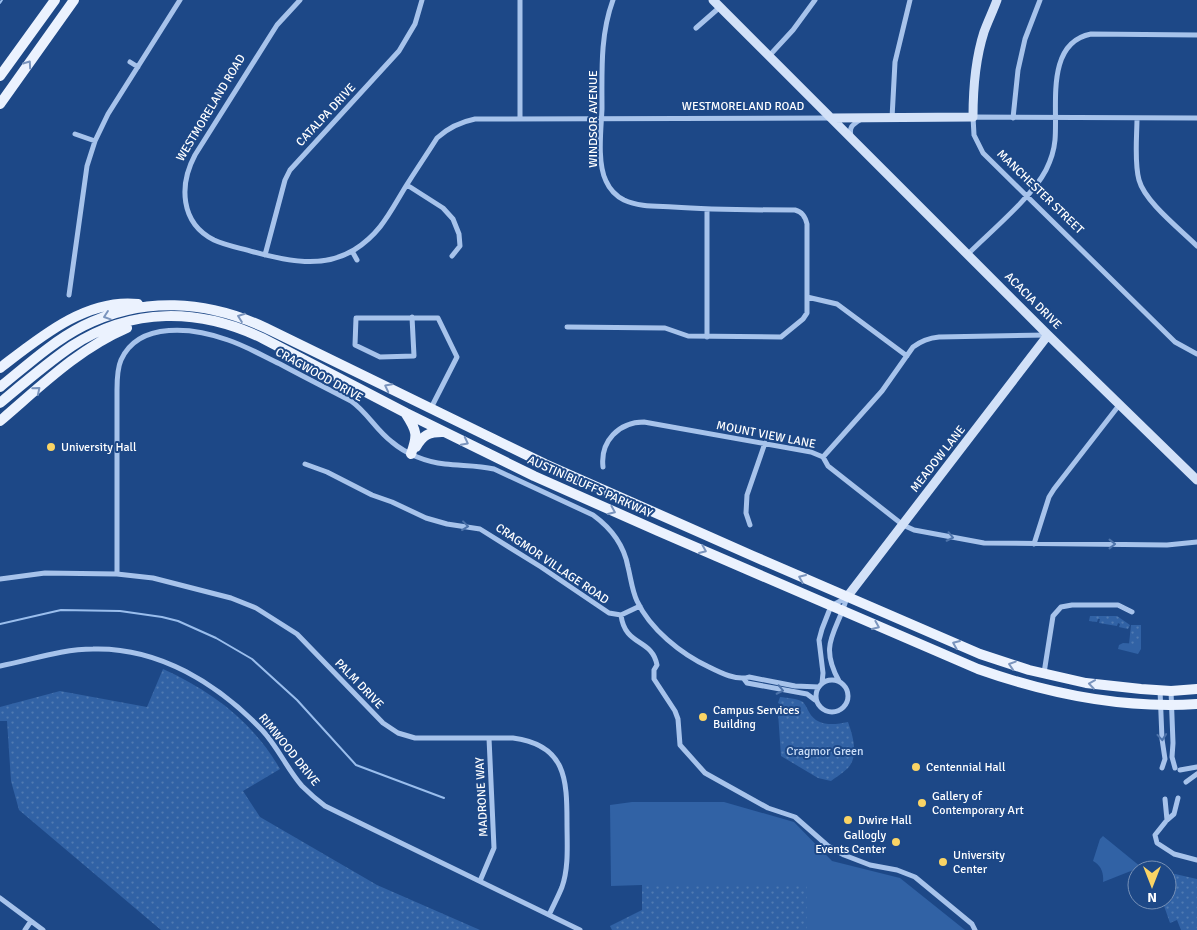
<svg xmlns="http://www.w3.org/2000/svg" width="1197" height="930" font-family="Signika,sans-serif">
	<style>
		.grass { fill: #3162a5 }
		.park { fill: url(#park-dots) }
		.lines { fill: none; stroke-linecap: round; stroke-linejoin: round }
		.stream { stroke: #9abeed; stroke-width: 2 }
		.street { stroke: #a7c3eb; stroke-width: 5 }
		.secondary { stroke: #d2e1f8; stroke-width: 9 }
		.primary { stroke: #ebf2fe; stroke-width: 10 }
		.oneway { stroke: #7a94bd }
		.oneway2 { stroke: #4d73aa }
		.poi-dot { fill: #fad465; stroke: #1d4887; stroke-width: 2 }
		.labels { text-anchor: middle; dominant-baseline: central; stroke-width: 4; stroke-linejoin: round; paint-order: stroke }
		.street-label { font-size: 12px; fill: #fff; stroke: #1d4887 }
		.poi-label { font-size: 12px; fill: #fff; stroke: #1d4887; text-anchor: start }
		.park-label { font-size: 12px; fill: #cbdef8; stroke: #1d4887 }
	</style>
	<defs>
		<pattern id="park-dots" width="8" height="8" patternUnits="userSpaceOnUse" patternTransform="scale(1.25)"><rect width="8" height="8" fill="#3162a5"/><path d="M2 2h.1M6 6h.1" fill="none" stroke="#507ab2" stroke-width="1.8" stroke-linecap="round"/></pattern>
	</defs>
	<rect width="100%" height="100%" fill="#1d4887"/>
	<!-- grass -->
	<path class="grass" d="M1123,643L1141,644V649L1138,654L1118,649L1119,645Z
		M632,802H724L794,822L832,861L900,878L965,930H642V885L611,886L610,805Z
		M1103,836L1141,867L1103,882C1104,873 1101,865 1093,861L1100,839Z"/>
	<!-- park -->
	<path class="park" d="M1090,616H1117L1130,625L1128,629L1119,627L1120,624L1118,623L1117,626L1099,623L1100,619H1098L1097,622L1089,621Z
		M1131,625H1141V644H1129Z
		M163,669C212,691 253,722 280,769L243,791L260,817L377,885L480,930H161L19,810L11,781L7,721H0V707L60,691L147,707Z
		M780,697C787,698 797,698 803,702C806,705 807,709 809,712C817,727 834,725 848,722C853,736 859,756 848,768C843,773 836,777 831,781L818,778L781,756L778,713L784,712L782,705L778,703Z
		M1175,874L1197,879V930H1181L1177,920L1170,923L1163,903L1160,904L1157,900H1167V876Z
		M642,884H807V930H612L610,926L642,910Z"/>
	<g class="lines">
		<!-- stream -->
		<path class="stream" d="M0,3L2,0
			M0,624L61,610L120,611L162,617L178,621L216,638L252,659L297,700L356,765L444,798"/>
		<!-- street -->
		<path class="street" d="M300,0L277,25L195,155C179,185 180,223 214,240C227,246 241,248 254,252C287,261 323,269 354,250C381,233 390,212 406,186C416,170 427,154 437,138C449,127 460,122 475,119L832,118
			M696,28L720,7
			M769,56L793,30L815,0
			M130,62L138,67
			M892,118L895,62L910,0
			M1013,118L1018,70L1025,39L1040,0
			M1137,118C1137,136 1134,162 1139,180C1145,202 1180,229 1197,246
			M1197,118L973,117L974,135L983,153L1175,342L1197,354
			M520,119V0
			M75,134L95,141
			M851,136C849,127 852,125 860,120
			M407,185L443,208L453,219L459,234L460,246L452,256
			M352,251L357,260
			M968,254C990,232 1032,197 1046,170C1051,160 1054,151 1055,140C1058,106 1045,43 1091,34L1197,35
			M265,255L285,180L290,170L399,51L415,24L422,0
			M69,295L87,166L95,141L108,114L180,0
			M807,297L837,304L907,356
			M412,317L414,356L380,357L355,345L356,318H438L457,357L431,408
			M567,327L665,328L688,336L781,337L803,319L807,313V224C805,216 802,212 795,210C754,210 713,210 673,207C657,206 639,207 624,200C616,196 610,190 606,181C597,163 601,130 602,109C602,72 600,35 613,0
			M707,337V210
			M823,457L882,391L913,347C921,341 929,338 939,337L1048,335
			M305,464L327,472L372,495L392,502L426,518L447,524L480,529L541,567L609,613L621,615L640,606
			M603,467C600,441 619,422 644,422L811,452L823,457L828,466L903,525L914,530L984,543L1167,545L1197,542
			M750,525L746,513L747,495L765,443
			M1034,544L1049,497L1054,489L1120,404
			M117,574V390C117,380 117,369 121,360C139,320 195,328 228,340C246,346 263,356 280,364C304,377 328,389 351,401C367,412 376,430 392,442C406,454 426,462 445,464C462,466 478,465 494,469L593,515C611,528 624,545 628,567C631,579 632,590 637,601C650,629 681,654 709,667C721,673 737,681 749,677L795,686L819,687
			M0,579L45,573L117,574L153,578L231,598L256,608L297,634L383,723L398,733L415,738H513C566,745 567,779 567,823C567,844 569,867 562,887C558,897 553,906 549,915
			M621,615C625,647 652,638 657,665L654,670V679L675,711L678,719L680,745L705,773L768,808L795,817L828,846L844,855L870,865L897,870L915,877L972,924L975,930
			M0,666C31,660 62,649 93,649C159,647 218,684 262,730C278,747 287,769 302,786C309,793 317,800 325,806L580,930
			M1044,673L1053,616L1061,607L1072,605H1118L1132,612
			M744,679L747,683L807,694L815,700
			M816 696a16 16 0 1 1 32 0a16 16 0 1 1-32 0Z
			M839,681C818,643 837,633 847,597
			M822,683L823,673L819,640L822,629L831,606L846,598
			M1160,690L1162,739L1165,759L1162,768
			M1171,691L1173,743L1172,757L1175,768
			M1180,770L1197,767
			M1186,782L1197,774
			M1178,798L1174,814L1167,820L1155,835L1157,843L1174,854L1197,860
			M1165,799L1167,820
			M480,881L494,848L489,738
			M0,898L43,930
			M25,930L31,921"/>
		<!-- secondary -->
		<path class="secondary" d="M713,0L1048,335L1197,480
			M832,118L973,117C973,88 975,60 984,32C988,21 993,11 997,0
			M847,597L1048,335"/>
		<!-- primary -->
		<path class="primary" d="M0,76L55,0
			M0,104L74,0
			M0,368C39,338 86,298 138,304
			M0,387C26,366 52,342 83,326C143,296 206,300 266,328L545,464L753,556L980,654L1029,670L1086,683L1141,689L1171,691L1197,689
			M0,403C24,383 47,363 72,346C132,307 199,308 262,338L406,413L534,476L658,531L978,669C1049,694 1121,709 1197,704
			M406,414C417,431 418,435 411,454
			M0,421C40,387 78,349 127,328
			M416,447C423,435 429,432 442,432"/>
	</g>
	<!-- one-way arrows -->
	<defs><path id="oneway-chevron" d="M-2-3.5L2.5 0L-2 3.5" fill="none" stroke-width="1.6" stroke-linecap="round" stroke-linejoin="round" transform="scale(1.25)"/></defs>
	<g class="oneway">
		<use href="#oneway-chevron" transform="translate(28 64) rotate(-55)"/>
		<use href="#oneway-chevron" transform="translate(107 316) rotate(161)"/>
		<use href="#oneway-chevron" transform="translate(241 317) rotate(-160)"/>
		<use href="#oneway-chevron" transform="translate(388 387) rotate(-153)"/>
		<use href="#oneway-chevron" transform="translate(37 390) rotate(-40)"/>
		<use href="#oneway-chevron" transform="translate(465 442) rotate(27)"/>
		<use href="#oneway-chevron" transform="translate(612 511) rotate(24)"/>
		<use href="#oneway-chevron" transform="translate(703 550) rotate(23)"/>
		<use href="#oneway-chevron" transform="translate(802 578) rotate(-157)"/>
		<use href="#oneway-chevron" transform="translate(876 626) rotate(23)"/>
		<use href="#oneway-chevron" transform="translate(956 644) rotate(-157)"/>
		<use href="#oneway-chevron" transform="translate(1012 665) rotate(-162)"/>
		<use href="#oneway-chevron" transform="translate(1092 684) rotate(-172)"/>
	</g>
	<g class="oneway2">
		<use href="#oneway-chevron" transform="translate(465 526) rotate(7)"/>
		<use href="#oneway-chevron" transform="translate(950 537) rotate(12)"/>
		<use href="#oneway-chevron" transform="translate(1112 544)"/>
		<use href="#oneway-chevron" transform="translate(780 690) rotate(12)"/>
		<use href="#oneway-chevron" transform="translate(1162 737) rotate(85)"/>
	</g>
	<!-- markers -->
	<g class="poi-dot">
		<circle cx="51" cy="447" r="5"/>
		<circle cx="703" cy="717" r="5"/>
		<circle cx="916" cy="767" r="5"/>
		<circle cx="922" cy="803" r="5"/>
		<circle cx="848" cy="820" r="5"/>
		<circle cx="896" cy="842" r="5"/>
		<circle cx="943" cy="862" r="5"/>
	</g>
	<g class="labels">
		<!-- street labels -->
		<g class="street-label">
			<text x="743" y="106">WESTMORELAND ROAD</text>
			<text transform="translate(211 108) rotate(-59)">WESTMORELAND ROAD</text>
			<text transform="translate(326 115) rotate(-47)">CATALPA DRIVE</text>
			<text transform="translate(593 119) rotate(-90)">WINDSOR AVENUE</text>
			<text transform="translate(1040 192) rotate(44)">MANCHESTER STREET</text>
			<text transform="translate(1033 301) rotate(45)">ACACIA DRIVE</text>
			<text transform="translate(319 375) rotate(29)">CRAGWOOD DRIVE</text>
			<text transform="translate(766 435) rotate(11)">MOUNT VIEW LANE</text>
			<text transform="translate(938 459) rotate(-52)">MEADOW LANE</text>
			<text transform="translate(590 487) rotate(24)">AUSTIN BLUFFS PARKWAY</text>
			<text transform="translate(552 564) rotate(34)">CRAGMOR VILLAGE ROAD</text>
			<text transform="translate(359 684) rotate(46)">PALM DRIVE</text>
			<text transform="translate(289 750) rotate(51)">RIMWOOD DRIVE</text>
			<text transform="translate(482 797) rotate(-93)">MADRONE WAY</text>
		</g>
		<!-- poi labels -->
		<g class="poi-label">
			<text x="61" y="447">University Hall</text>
			<text x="713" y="710">Campus Services<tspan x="713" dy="14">Building</tspan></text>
			<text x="926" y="767">Centennial Hall</text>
			<text x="932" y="796">Gallery of<tspan x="932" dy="14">Contemporary Art</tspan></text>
			<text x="858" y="820">Dwire Hall</text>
			<text x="886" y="835" text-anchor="end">Gallogly<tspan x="886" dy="14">Events Center</tspan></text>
			<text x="953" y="855">University<tspan x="953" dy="14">Center</tspan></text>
		</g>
		<!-- park labels -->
		<g class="park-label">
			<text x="825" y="751">Cragmor Green</text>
		</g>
	</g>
	<!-- north arrow -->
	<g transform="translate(1152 885) rotate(180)"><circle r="24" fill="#1d4887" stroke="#7791b7"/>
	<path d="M0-4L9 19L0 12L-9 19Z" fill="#fad465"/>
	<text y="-8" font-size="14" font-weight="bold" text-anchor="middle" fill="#ffffff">N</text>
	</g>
</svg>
